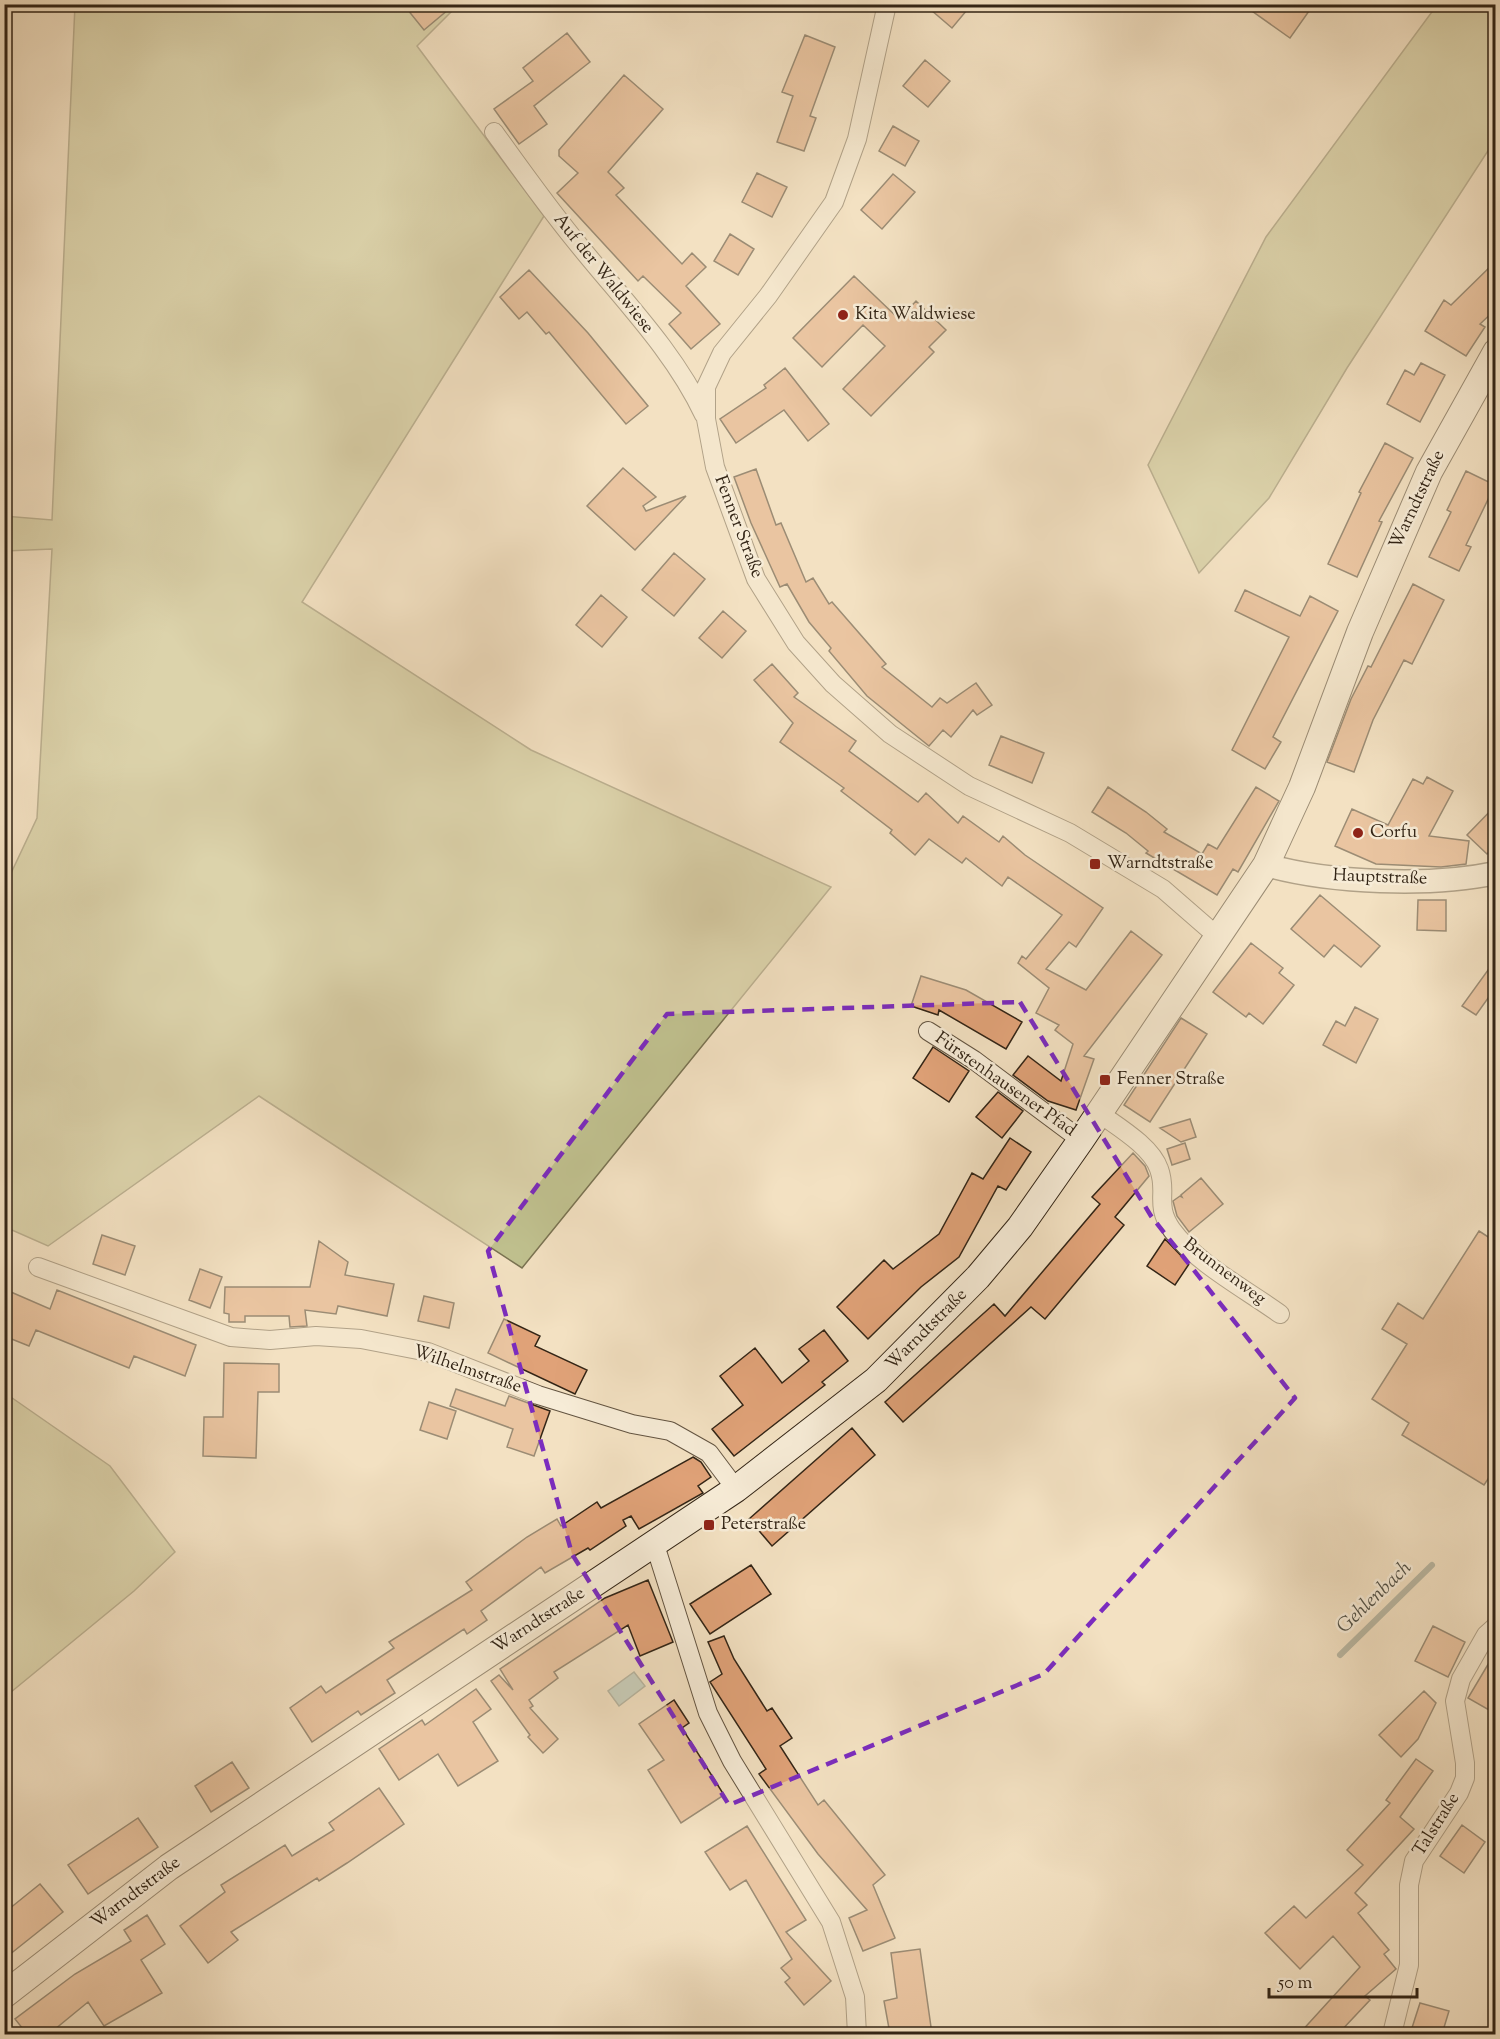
<svg xmlns="http://www.w3.org/2000/svg" width="1500" height="2039" font-family="'Sorts Mill Goudy',serif">
	<style>
		.green { fill: #c0c18f; stroke: #7a7352; stroke-width: 1.5 }
		.water { fill: #9dbcb8; stroke: #738077; stroke-width: 1.5 }
		.lines { fill: none; stroke-linecap: round; stroke-linejoin: round }
		.stream { stroke: #738077; stroke-width: 6 }
		.building { fill: #e0a278; stroke: #332516; stroke-width: 1.5 }
		.minor-casing { stroke: #635441; stroke-width: 20 }
		.tertiary-casing { stroke: #635441; stroke-width: 25 }
		.secondary-casing { stroke: #332516; stroke-width: 28 }
		.minor { stroke: #f7ecd7; stroke-width: 18 }
		.tertiary { stroke: #f7ecd7; stroke-width: 22 }
		.secondary { stroke: #f7ecd7; stroke-width: 26 }
		.marked { fill: none; stroke: #7b2cbf; stroke-width: 4.5; stroke-dasharray: 12 8; stroke-linejoin: round }
		.poi-dot { fill: #8f2418; stroke: #f7ecd7; stroke-width: 2 }
		.labels { text-anchor: middle; dominant-baseline: central; stroke-width: 5; stroke-linejoin: round; paint-order: stroke }
		.street-label { font-size: 18px; fill: #332516; stroke: #f7ecd7 }
		.poi-label { font-size: 18px; fill: #332516; stroke: #f7ecd7; text-anchor: start }
		.water-label { font-size: 20px; font-style: italic; fill: #535247; stroke: #f7ecd7 }
	</style>
	<rect width="100%" height="100%" fill="#f3e1c2"/>
	<filter id="stains"><feTurbulence type="fractalNoise" baseFrequency=".00333" numOctaves="4"/><feColorMatrix values="0 0 0 0 .2 0 0 0 0 .09 0 0 0 0 .02 0 0 0 .5 -.17"/></filter>
	<radialGradient id="worn" r=".72"><stop offset=".6" stop-color="#630" stop-opacity="0"/><stop offset="1" stop-color="#630" stop-opacity=".3"/></radialGradient>
	<!-- green -->
	<path class="green" d="M75,5H458L417,46L544,216L302,602L531,750L831,887L522,1268L259,1096L48,1246L5,1227V886L37,818L52,549L5,551L4,516L52,520Z
		M1437,5H1495V140L1347,368L1269,498L1199,573L1148,465L1266,237Z
		M5,1393L110,1466L175,1552L134,1591L5,1697Z"/>
	<!-- water -->
	<path class="water" d="M634,1672L645,1686L619,1706L608,1691Z"/>
	<g class="lines">
		<!-- stream -->
		<path class="stream" d="M1340,1655L1432,1565"/>
	</g>
	<!-- building -->
	<path class="building" d="M403,4H455L424,30Z
		M924,4H972L952,28Z
		M1242,4H1314L1290,38Z
		M567,33L590,62L534,106L547,124L519,144L494,109L533,81L523,68Z
		M805,35L835,47L810,116L816,118L804,151L777,142L793,96L782,92Z
		M925,60L950,81L928,107L903,86Z
		M624,75L663,109L608,172L624,188L616,195L682,264L692,253L706,267L686,286L720,324L691,349L669,324L681,313L643,276L638,281L557,193L578,173L559,156V150Z
		M893,126L919,141L905,166L879,151Z
		M757,173L787,187L772,217L742,202Z
		M893,174L915,192L882,229L861,210Z
		M730,234L754,249L738,275L714,261Z
		M1496,261V309L1480,324L1485,327L1466,356L1425,331L1444,300L1451,305Z
		M529,270L588,333L648,406L626,424L549,332L546,334L527,312L519,319L500,297Z
		M854,276L899,319L916,301L946,330L929,347L934,352L871,416L843,389L885,346L863,325L822,367L793,338Z
		M1421,363L1445,375L1420,422L1387,404L1405,370L1414,375Z
		M785,368L829,424L808,441L784,410L736,443L720,419L766,388L764,385Z
		M1385,443L1413,458L1379,521L1382,522L1357,577L1328,564L1361,493L1359,492Z
		M623,468L656,497L643,506L646,511L686,496L635,550L587,506Z
		M756,469L776,525L781,523L806,582L813,578L829,604L832,602L886,664L882,667L932,707L940,698L947,703L976,683L992,705L977,715L973,710L951,737L943,730L929,746L867,696L829,651L831,648L809,622L787,584L780,587L751,523L734,477Z
		M1466,471L1495,485L1466,545L1471,547L1459,571L1429,557L1451,512L1447,510Z
		M674,553L705,579L674,616L642,590Z
		M1413,584L1444,600L1412,664L1404,660L1373,720L1354,772L1327,762L1351,699L1368,666L1371,667Z
		M1245,590L1300,616L1310,596L1338,611L1273,737L1281,742L1265,769L1232,750L1289,637L1235,611Z
		M601,595L627,617L602,647L576,625Z
		M723,611L746,631L722,658L699,638Z
		M772,664L798,693L794,697L856,741L849,751L918,802L926,793L958,823L963,816L999,842L1003,836L1025,855L1103,908L1076,947L1069,942L1046,969L1086,990L1131,931L1162,955L1084,1056L1094,1059L1076,1110L1048,1101L1013,1075L1028,1056L1061,1081L1073,1044L1055,1030L1059,1025L1036,1013L1049,988L1018,963L1022,956L1026,959L1062,915L1008,877L1002,886L966,858L962,863L929,839L915,855L890,833L892,830L841,791L844,788L780,742L793,723L754,680Z
		M1001,736L1044,753L1032,783L989,765Z
		M1427,777L1453,791L1429,836L1469,841L1466,864L1441,867L1376,864L1335,846L1352,809L1388,825L1413,779L1423,784Z
		M1108,787L1146,812L1167,829L1164,832L1202,854L1208,844L1217,849L1256,787L1279,801L1238,872L1233,869L1217,895L1146,853L1148,851L1126,833L1092,812Z
		M1496,805V845L1487,854L1467,835Z
		M1320,895L1380,946L1361,967L1334,945L1324,957L1291,929Z
		M1418,900H1446V931L1417,930Z
		M1251,943L1283,968L1279,973L1294,985L1263,1024L1249,1013L1246,1017L1213,992Z
		M1496,959V987L1476,1015L1462,1006Z
		M921,976L966,990L1022,1022L1006,1049L939,1010L938,1015L911,1006Z
		M1355,1007L1378,1019L1356,1063L1323,1045L1336,1021L1345,1026Z
		M1181,1018L1207,1034L1150,1122L1124,1105Z
		M933,1047L969,1071L949,1102L913,1078Z
		M998,1092L1023,1111L1002,1138L976,1117Z
		M1190,1119L1196,1137L1181,1142L1160,1128Z
		M1010,1138L1031,1152L1006,1190L998,1186L959,1257L921,1287L868,1339L837,1307L884,1260L893,1269L939,1234L972,1173L983,1179Z
		M1185,1143L1190,1159L1172,1165L1167,1149Z
		M1133,1153L1145,1166L1149,1176L1115,1217L1124,1225L1045,1319L1031,1307L903,1422L885,1402L994,1304L1005,1316L1100,1204L1092,1197Z
		M1201,1178L1223,1204L1189,1232L1177,1216L1173,1201L1180,1196L1182,1197L1181,1195Z
		M1479,1231L1496,1242V1467L1484,1485L1402,1435L1409,1423L1372,1399L1407,1344L1382,1329L1398,1303L1423,1319Z
		M102,1235L135,1246L125,1275L93,1264Z
		M1165,1239L1189,1264L1175,1285L1147,1266Z
		M319,1241L348,1262L345,1275L394,1284L387,1316L338,1306L336,1314L305,1310L307,1326L290,1327L289,1316H245V1322H229V1314L224,1313L225,1287H310Z
		M200,1269L222,1277L210,1308L189,1300Z
		M4,1289L50,1309L57,1290L196,1345L185,1376L134,1356L129,1368L36,1330L29,1346L4,1336Z
		M424,1296L454,1303L449,1328L418,1321Z
		M504,1319L540,1336L535,1346L587,1370L575,1394L488,1353Z
		M824,1330L848,1361L822,1382L825,1385L734,1456L712,1429L743,1405L720,1376L755,1348L782,1383L809,1361L799,1349Z
		M224,1363L279,1364V1392H258L256,1458L203,1456L204,1417H223Z
		M456,1389L505,1406L509,1396L550,1411L534,1456L507,1447L513,1429L450,1406Z
		M429,1402L456,1411L447,1439L420,1430Z
		M852,1428L875,1455L772,1546L749,1519Z
		M693,1457L701,1462L711,1477L698,1486L703,1493L639,1529L631,1516L623,1520L626,1526L590,1550L588,1548L545,1573L541,1567L481,1611L487,1620L467,1634L464,1629L387,1680L395,1693L361,1715L358,1711L312,1742L290,1708L321,1686L326,1693L394,1648L389,1642L472,1590L466,1582L527,1537L557,1519L561,1526L597,1502L601,1508Z
		M751,1565L771,1594L710,1634L690,1604Z
		M648,1580L673,1642L640,1656L628,1625L554,1672L558,1678L529,1700L533,1706L530,1708L558,1739L543,1753L528,1737L530,1735L491,1681L499,1675L513,1690L500,1669L605,1598Z
		M1433,1626L1465,1642L1448,1677L1415,1661Z
		M724,1636L734,1659L767,1711L772,1708L792,1738L780,1746L818,1805L824,1800L885,1875L873,1885L895,1938L893,1939L863,1951L849,1918L867,1910L818,1854L759,1774L766,1769L710,1682L722,1674L708,1642Z
		M1496,1651V1714L1468,1698Z
		M476,1689L491,1709L473,1722L498,1761L458,1786L438,1754L399,1780L379,1749L422,1720L425,1725Z
		M1424,1691L1436,1703L1418,1739L1401,1757L1379,1735Z
		M674,1700L689,1723L682,1728L724,1795L681,1823L648,1770L664,1760L639,1724Z
		M1416,1759L1433,1771L1400,1817L1414,1829L1355,1893L1367,1905L1358,1913L1389,1950L1384,1954L1396,1969L1365,1996L1370,2000L1338,2034H1299L1360,1967L1333,1936L1300,1969L1265,1933L1294,1906L1306,1918L1363,1865L1347,1850L1390,1803L1386,1800Z
		M232,1762L249,1788L211,1812L195,1786Z
		M379,1788L404,1824L347,1863L319,1881L317,1878L231,1932L238,1940L208,1963L180,1926L225,1892L221,1885L285,1845L292,1856L334,1830L329,1823Z
		M138,1818L158,1847L88,1894L68,1865Z
		M1462,1825L1485,1842L1464,1873L1440,1856Z
		M747,1826L806,1920L786,1932L831,1981L804,2005L785,1982L790,1978L781,1968L792,1959L746,1880L730,1890L705,1852Z
		M40,1884L63,1912L4,1959V1913Z
		M147,1915L165,1944L141,1960L162,1993L104,2026L88,2002L49,2034H27L15,2019L75,1974L131,1941L124,1930Z
		M920,1949L932,2034H890L884,2001L897,1998L891,1953Z
		M1420,2003L1449,2011L1442,2034H1410Z"/>
	<g class="lines">
		<!-- minor casing -->
		<g class="minor-casing">
			<path id="minor" d="M887,4L857,139L834,202L768,296L722,353L706,387V419L715,467L756,579L796,643L833,684L890,734L969,786L1070,833L1163,889L1217,936
				M494,132C522,171 551,212 582,249C625,302 675,353 704,415
				M928,1031L974,1060L1081,1140
				M1099,1113C1118,1127 1151,1146 1159,1169C1168,1193 1154,1204 1172,1230C1196,1263 1247,1290 1280,1314
				M38,1267L231,1337L270,1340L316,1336L361,1339L428,1352L538,1395L632,1424L670,1431L709,1453L736,1489
				M655,1545L708,1713L732,1761L831,1922L855,1997L857,2034
				M1392,2034L1409,1965V1885L1414,1861L1459,1793L1465,1778V1763L1455,1701L1461,1679L1486,1635L1496,1626"/>
		</g>
		<!-- tertiary casing -->
		<g class="tertiary-casing">
			<path id="tertiary" d="M1266,865C1330,883 1430,887 1496,873"/>
		</g>
		<!-- secondary casing -->
		<g class="secondary-casing">
			<path id="secondary" d="M4,1995L169,1867L736,1489L876,1380L978,1277L1020,1227L1081,1140L1266,865L1302,787L1360,632L1429,472L1496,352"/>
		</g>
		<!-- minor -->
		<use href="#minor" class="minor"/>
		<!-- tertiary -->
		<use href="#tertiary" class="tertiary"/>
		<!-- secondary -->
		<use href="#secondary" class="secondary"/>
	</g>
	<!-- marked area -->
	<path d="M0 0H1500V2039H0ZM1020,1002L1151,1216L1295,1398L1044,1674L729,1805L572,1554L488,1251L667,1014Z" fill="#f3e1c2" fill-opacity=".55" fill-rule="evenodd"/>
	<path class="marked" d="M1020,1002L1151,1216L1295,1398L1044,1674L729,1805L572,1554L488,1251L667,1014Z"/>
	<!-- markers -->
	<g class="poi-dot">
		<circle cx="843" cy="315" r="6"/>
		<circle cx="1358" cy="833" r="6"/>
		<rect x="1089" y="858" width="12" height="12" rx="3"/>
		<rect x="1099" y="1074" width="12" height="12" rx="3"/>
		<rect x="703" y="1519" width="12" height="12" rx="3"/>
	</g>
	<g class="labels">
		<!-- street labels -->
		<g class="street-label">
			<text transform="translate(603 274) rotate(51)">Auf der Waldwiese</text>
			<text transform="translate(1418 500) rotate(-65)">Warndtstraße</text>
			<text transform="translate(738 527) rotate(69)">Fenner Straße</text>
			<text transform="translate(1380 878) rotate(2)">Hauptstraße</text>
			<text transform="translate(1005 1085) rotate(35)">Fürstenhausener Pfad</text>
			<text transform="translate(1224 1272) rotate(37)">Brunnenweg</text>
			<text transform="translate(927 1330) rotate(-45)">Warndtstraße</text>
			<text transform="translate(467 1370) rotate(19)">Wilhelmstraße</text>
			<text transform="translate(539 1621) rotate(-33)">Warndtstraße</text>
			<text transform="translate(1437 1825) rotate(-58)">Talstraße</text>
			<text transform="translate(136 1893) rotate(-37)">Warndtstraße</text>
		</g>
		<!-- poi labels -->
		<g class="poi-label">
			<text x="855" y="315">Kita Waldwiese</text>
			<text x="1370" y="833">Corfu</text>
			<text x="1107" y="864">Warndtstraße</text>
			<text x="1117" y="1080">Fenner Straße</text>
			<text x="721" y="1525">Peterstraße</text>
		</g>
		<!-- water labels -->
		<g class="water-label">
			<text transform="translate(1375 1598) rotate(-44)">Gehlenbach</text>
		</g>
	</g>
	<!-- margin -->
	<rect width="1500" height="2039" fill="none" stroke="#f3e1c2" stroke-width="24"/>
	<rect x="6" y="6" width="1488" height="2027" fill="none" stroke="#332516" stroke-width="3"/>
	<rect x="12" y="12" width="1476" height="2015" fill="none" stroke="#332516" stroke-width="1.5"/>
	<!-- scale -->
	<path d="M1269 1988v9h148v-9" fill="none" stroke="#332516" stroke-width="3"/>
	<text x="1278" y="1988" font-size="18" fill="#332516" stroke="#f7ecd7" stroke-width="4.5" paint-order="stroke">50 m</text>
	<rect width="100%" height="100%" filter="url(#stains)"/>
	<rect width="100%" height="100%" fill="url(#worn)"/>
</svg>
